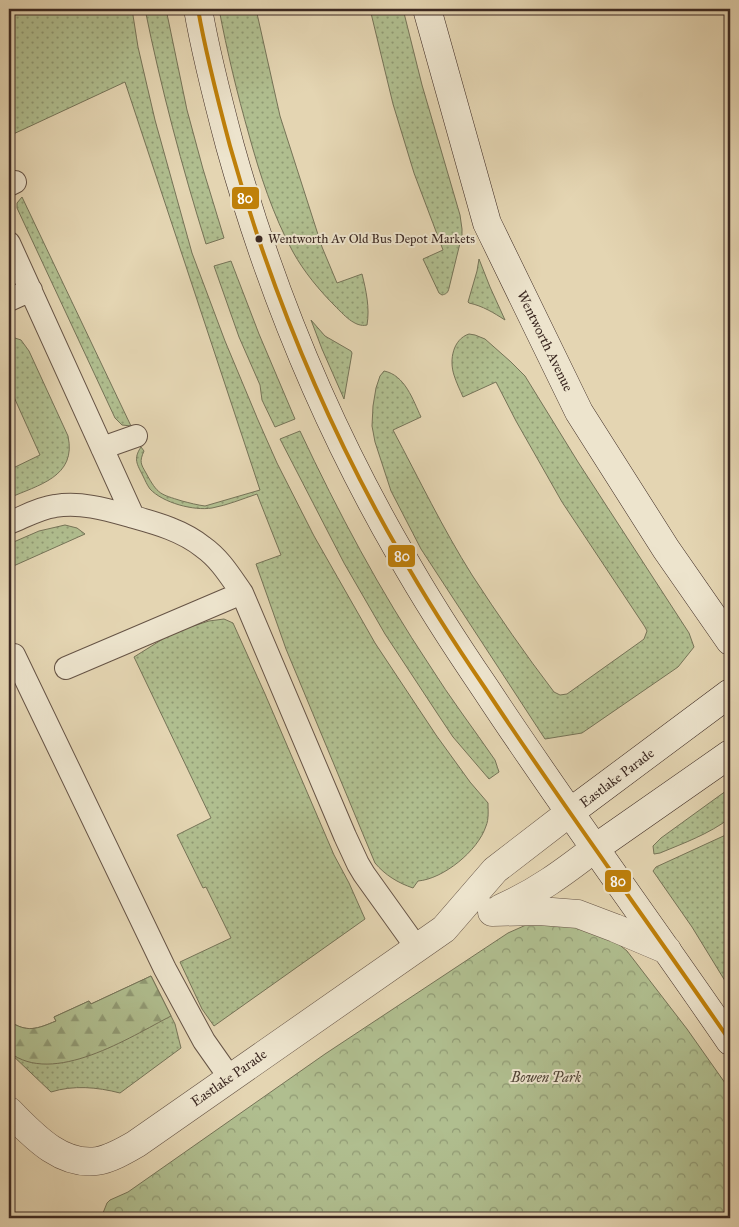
<svg xmlns="http://www.w3.org/2000/svg" width="739" height="1227" font-family="'IM FELL Great Primer',serif">
	<style>
		.grass { fill: url(#grass-dots); stroke: #767458 }
		.forest { fill: url(#forest-firs); stroke: #767458 }
		.park { fill: url(#park-crowns); stroke: #767458 }
		.lines { fill: none; stroke-linecap: round; stroke-linejoin: round }
		.lane-casing { stroke: #665446; stroke-width: 24 }
		.street-casing { stroke: #665446; stroke-width: 29 }
		.secondary-casing { stroke: #3c2922; stroke-width: 29 }
		.lane { stroke: #ede4cd; stroke-width: 22 }
		.street { stroke: #ede4cd; stroke-width: 28 }
		.secondary { stroke: #ede4cd; stroke-width: 28 }
		.bus-1-casing { stroke: #ede4cd; stroke-width: 8 }
		.bus-1 { stroke: #bf800a; stroke-width: 4 }
		.bus-dot { fill: #3c2922; stroke: #ede4cd; stroke-width: 2 }
		.labels { text-anchor: middle; dominant-baseline: central; stroke-width: 4; stroke-linejoin: round; paint-order: stroke }
		.bus-label { font-size: 13px; fill: #3c2922; stroke: #ede4cd; text-anchor: start }
		.street-label { font-size: 14px; fill: #3c2922; stroke: #ede4cd }
		.park-label { font-size: 14px; font-style: italic; fill: #534738; stroke: #ede4cd }
		.line-badge { stroke: #ede4cd; stroke-width: 2 }
		.badge-label { font-size: 14px; text-anchor: middle; font-weight: bold; fill: #fff }
	</style>
	<defs>
		<pattern id="grass-dots" width="8" height="8" patternUnits="userSpaceOnUse" patternTransform="scale(1.25)"><rect width="8" height="8" fill="#b0be8f"/><path d="M2 2h.1M6 6h.1" fill="none" stroke="#909a74" stroke-width="1.8" stroke-linecap="round"/></pattern>
		<pattern id="forest-firs" width="22" height="20" patternUnits="userSpaceOnUse" patternTransform="scale(1.25)"><rect width="22" height="20" fill="#b0be8f"/><path d="M5 1l3.5 6h-7zM16 11l3.5 6h-7z" fill="#909a74"/></pattern>
		<pattern id="park-crowns" width="20" height="18" patternUnits="userSpaceOnUse" patternTransform="scale(1.25)"><rect width="20" height="18" fill="#b0be8f"/><path d="M2 6a3 3 0 1 1 6 0M12 15a3 3 0 1 1 6 0" fill="none" stroke="#909a74"/></pattern>
	</defs>
	<rect width="100%" height="100%" fill="#e4d5b2"/>
	<filter id="stains"><feTurbulence type="fractalNoise" baseFrequency=".004" numOctaves="4"/><feColorMatrix values="0 0 0 0 .2 0 0 0 0 .09 0 0 0 0 .02 0 0 0 .5 -.17"/></filter>
	<radialGradient id="worn" r=".72"><stop offset=".6" stop-color="#630" stop-opacity="0"/><stop offset="1" stop-color="#630" stop-opacity=".3"/></radialGradient>
	<!-- grass -->
	<path class="grass" d="M9,9H132L138,47L155,120L192,253L225,341L258,420L277,463L314,536L375,643L436,735L470,782L488,803C488,811 489,819 486,826C478,851 443,879 418,881L413,888C398,883 385,875 375,863L286,649L256,564L281,555L257,494C242,499 228,505 212,508C194,511 163,503 150,489C147,485 145,480 143,476C137,464 133,459 141,447L144,451C139,462 141,464 146,473C158,495 160,494 182,501C190,503 197,505 205,506L260,490L125,82L9,136Z
		M145,9H166L187,110L203,169L224,238L206,244C182,167 161,88 145,9Z
		M219,9H256L280,116L322,247L337,283L362,274C366,290 370,308 367,325C355,328 343,314 335,306C320,291 304,272 293,252C273,215 260,175 249,135C237,93 227,51 219,9Z
		M370,9H403L422,85L460,215L462,229V235L449,288C448,293 446,294 442,295L439,293L423,259L443,250L414,173L393,104Z
		M22,197L131,426L122,425L115,418L17,208V203Z
		M479,259L490,287L505,320C494,313 483,306 469,303L468,302L477,271Z
		M231,261L259,334L295,419L275,427L262,400L260,385L239,337L214,266Z
		M311,320L325,336L351,351L352,353L344,399L322,349Z
		M469,334L475,335L485,339L511,362L525,376L578,462L689,633L694,647L678,667L582,733L545,739L421,549L391,491L375,442L372,426L373,406L376,388L380,376L384,371C405,375 413,400 421,417L393,430C419,479 443,529 472,575C498,615 525,654 554,692L560,695L567,694L640,642L644,639L647,631L645,627L562,502L516,421L496,382L463,397C460,390 456,382 454,375C449,360 453,339 469,334Z
		M9,336L21,340L29,351L68,436C77,477 38,485 9,498V470L40,455L9,386Z
		M300,431C338,512 380,591 430,666C450,698 473,728 495,760L499,772L489,779L453,737L437,713L385,634L344,563L280,439Z
		M65,525L77,528L85,534L9,568V544L39,531Z
		M224,619L233,623L265,694L334,855L349,883L365,919L214,1026L202,1009L180,962L231,938L206,887L203,888L177,835L211,818L134,657L174,632L209,621Z
		M730,788V818C709,834 684,843 660,853L654,854L653,846L661,838Z
		M730,833V989L692,927L653,871L656,867Z
		M151,976L175,1024L181,1048L120,1093C97,1087 73,1085 51,1092L9,1052V1021C27,1033 37,1029 56,1021L54,1017L89,1001L91,1004Z"/>
	<!-- forest -->
	<path class="forest" d="M151,976L171,1016C130,1037 53,1087 9,1052V1021C27,1033 37,1029 56,1021L54,1017L89,1001L91,1004Z"/>
	<!-- park -->
	<path class="park" d="M570,924L616,942L627,951L687,1029L730,1090V1218H101L107,1203L110,1200L128,1192L325,1054L508,933L526,925Z"/>
	<g class="lines">
		<!-- lane casing -->
		<g class="lane-casing">
			<path id="lane" d="M9,185L15,182
				M9,243L133,516
				M9,300L31,290
				M102,448L136,436
				M9,523C24,517 39,508 55,506C81,502 105,509 130,516C155,523 182,530 203,547C220,559 230,576 242,593L345,836L358,864L364,874L417,948
				M14,655L165,969L204,1041L230,1078
				M66,668L242,593"/>
		</g>
		<!-- street casing -->
		<g class="street-casing">
			<path id="street" d="M501,908C536,893 564,872 594,849
				M492,912L539,911L578,914L615,928L667,950
				M9,1111C32,1134 60,1166 97,1161C110,1159 124,1151 136,1144L444,929L495,870L569,813"/>
		</g>
		<!-- secondary casing -->
		<g class="secondary-casing">
			<path id="secondary" d="M198,9C206,55 218,101 230,146C270,289 326,425 400,553C426,599 455,644 485,688C564,808 649,923 730,1041
				M427,9L487,223L579,412L666,549L730,641
				M569,813L730,693
				M594,849L730,754"/>
		</g>
		<!-- lane -->
		<use href="#lane" class="lane"/>
		<!-- street -->
		<use href="#street" class="street"/>
		<!-- secondary -->
		<use href="#secondary" class="secondary"/>
		<!-- bus-1 casing -->
		<g class="bus-1-casing">
			<path id="bus-1" d="M198,9C206,55 218,101 230,146C270,289 326,425 400,553C426,599 455,644 485,688C564,808 649,923 730,1041"/>
		</g>
		<!-- bus-1 -->
		<use href="#bus-1" class="bus-1"/>
	</g>
	<!-- markers -->
	<circle class="bus-dot" cx="259" cy="239" r="4.5"/>
	<g class="labels">
		<!-- bus labels -->
		<g class="bus-label">
			<text x="268" y="239">Wentworth Av Old Bus Depot Markets</text>
		</g>
		<!-- street labels -->
		<g class="street-label">
			<text transform="translate(545 341) rotate(64)">Wentworth Avenue</text>
			<text transform="translate(617 778) rotate(-37)">Eastlake Parade</text>
			<text transform="translate(229 1078) rotate(-35)">Eastlake Parade</text>
		</g>
		<!-- park labels -->
		<g class="park-label">
			<text x="546" y="1077">Bowen Park</text>
		</g>
	</g>
	<g class="line-badge">
		<rect x="231" y="186" width="29" height="24" rx="5" fill="#bf800a"/>
		<rect x="387" y="544" width="29" height="24" rx="5" fill="#bf800a"/>
		<rect x="604" y="869" width="28" height="24" rx="5" fill="#bf800a"/>
	</g>
	<g class="badge-label">
		<text x="245" y="203">80</text>
		<text x="402" y="561">80</text>
		<text x="618" y="886">80</text>
	</g>
	<!-- margin -->
	<rect width="739" height="1227" fill="none" stroke="#e4d5b2" stroke-width="30"/>
	<rect x="10" y="10" width="719" height="1207" fill="none" stroke="#3c2922" stroke-width="2.5"/>
	<rect x="15" y="15" width="709" height="1197" fill="none" stroke="#3c2922"/>
	<rect width="100%" height="100%" filter="url(#stains)"/>
	<rect width="100%" height="100%" fill="url(#worn)"/>
</svg>
